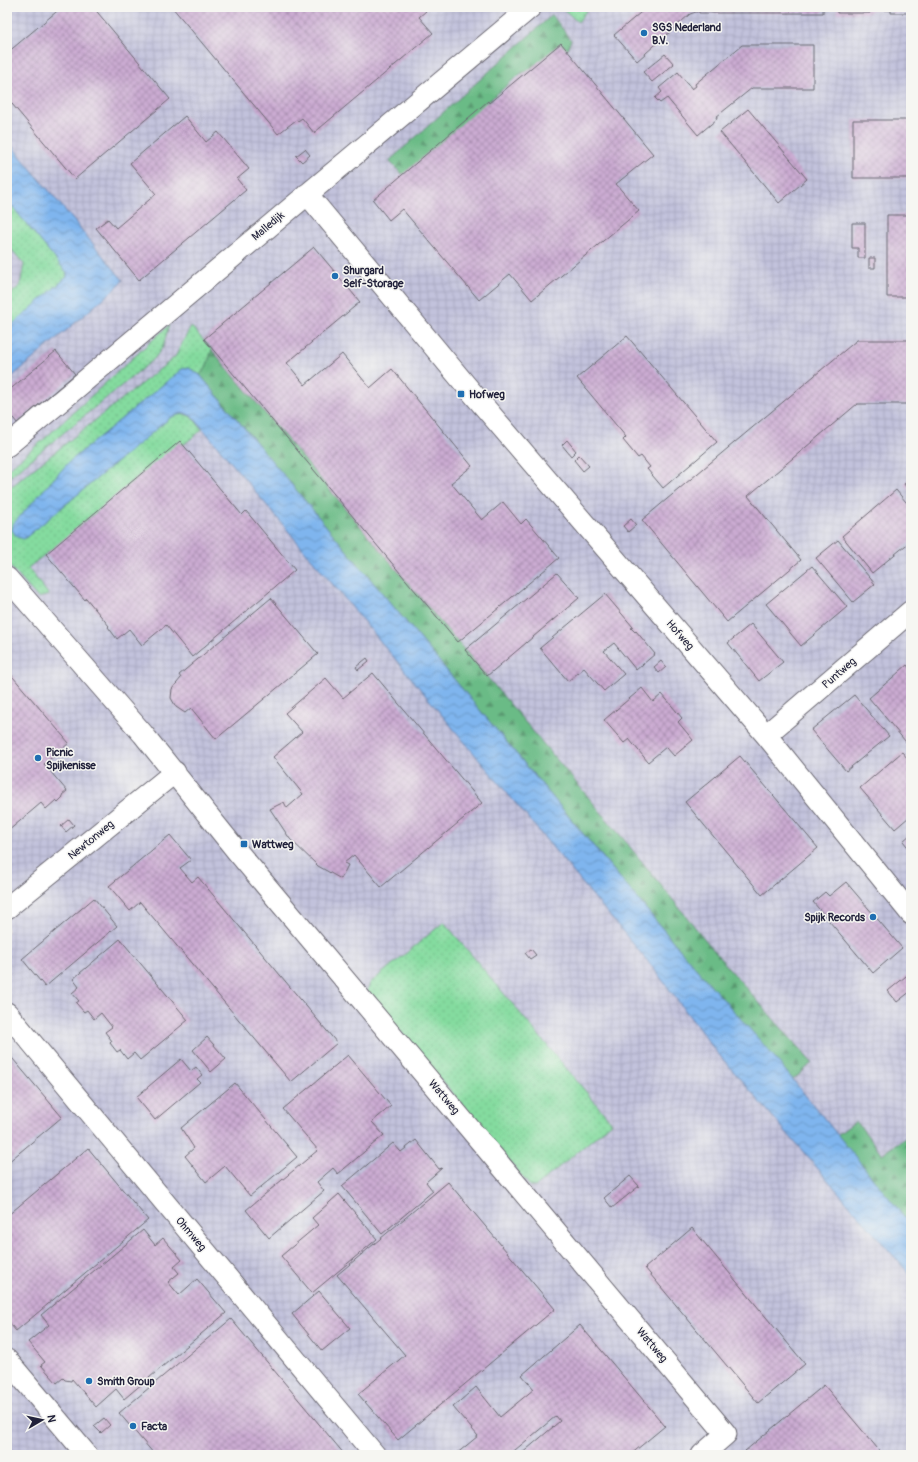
<svg xmlns="http://www.w3.org/2000/svg" width="918" height="1462" font-family="Pangolin,sans-serif">
	<style>
		.industrial { fill: url(#industrial-grid) }
		.grass { fill: url(#grass-dots); stroke: #537e6d }
		.forest { fill: url(#forest-firs); stroke: #466e60 }
		.water { fill: url(#water-waves); stroke: #506c94 }
		.building { fill: url(#building-cross-hatch) }
		.lines { fill: none; stroke-linecap: round; stroke-linejoin: round }
		.minor-casing { stroke: #6b6872; stroke-width: 23 }
		.minor { stroke: #fff; stroke-width: 21 }
		.poi-dot { fill: #1f6fb2; stroke: #f6f6f2; stroke-width: 1.5 }
		.labels { text-anchor: middle; dominant-baseline: central; stroke-width: 3; stroke-linejoin: round; paint-order: stroke }
		.poi-label { font-size: 11px; font-weight: bold; fill: #22223b; stroke: #f6f6f2; text-anchor: start }
		.street-label { font-size: 11px; fill: #22223b; stroke: #f6f6f2 }
	</style>
	<defs>
		<pattern id="industrial-grid" width="8" height="8" patternUnits="userSpaceOnUse"><rect width="8" height="8" fill="#c2c2dc"/><path d="M0 4h8M4 0v8" fill="none" stroke="#a6a6be"/></pattern>
		<pattern id="grass-dots" width="8" height="8" patternUnits="userSpaceOnUse"><rect width="8" height="8" fill="#84db9f"/><path d="M2 2h.1M6 6h.1" fill="none" stroke="#72bc8a" stroke-width="1.8" stroke-linecap="round"/></pattern>
		<pattern id="forest-firs" width="22" height="20" patternUnits="userSpaceOnUse"><rect width="22" height="20" fill="#6bbb86"/><path d="M5 1l3.5 6h-7zM16 11l3.5 6h-7z" fill="#58986f"/></pattern>
		<pattern id="water-waves" width="16" height="10" patternUnits="userSpaceOnUse"><rect width="16" height="10" fill="#7fb5ee"/><path d="M0 5q4-4 8 0t8 0" fill="none" stroke="#6893c2"/></pattern>
		<pattern id="building-cross-hatch" width="8" height="8" patternUnits="userSpaceOnUse"><rect width="8" height="8" fill="#cbabd2"/><path d="M0 0l8 8M0 8l8-8" fill="none" stroke="#a48bac"/></pattern>
	</defs>
	<rect width="100%" height="100%" fill="#f6f6f2"/>
	<filter id="ink" filterUnits="userSpaceOnUse"><feTurbulence type="fractalNoise" baseFrequency=".025" numOctaves="2"/><feDisplacementMap in="SourceGraphic" scale="8" xChannelSelector="R" yChannelSelector="G"/><feConvolveMatrix kernelMatrix="1 2 1 2 8 2 1 2 1" color-interpolation-filters="sRGB"/></filter>
	<filter id="wash" filterUnits="userSpaceOnUse"><feTurbulence type="fractalNoise" baseFrequency=".012" numOctaves="4" result="noise"/><feDisplacementMap in="SourceGraphic" scale="16" xChannelSelector="R" yChannelSelector="G"/><feGaussianBlur stdDeviation="0.9" result="paint"/><feColorMatrix in="noise" values="0 0 0 0 0 0 0 0 0 0 0 0 0 0 0 0 0 1.4 0 .05"/><feComposite in="paint" operator="in"/></filter>
	<g filter="url(#wash)">
		<rect width="100%" height="100%" fill="#f2ebd9"/>
		<!-- industrial -->
		<path class="industrial" d="M7,7H911V1455H7Z"/>
		<!-- grass -->
		<path class="grass" d="M563,7H589L578,22L562,8Z
			M7,200L67,273V278L7,329V297L20,286L24,264L7,244Z
			M169,325L163,347L154,359L7,479V470L43,440Z
			M191,326L212,350L206,368L200,375L189,368L182,369L69,462L24,539L171,417C189,411 192,416 202,430L28,568L49,595L38,598L7,563V490L175,357Z
			M444,922L612,1123L535,1187L530,1186L367,991L370,983Z"/>
		<!-- forest -->
		<path class="forest" d="M552,15L571,40L565,54L536,76L529,69L519,75L403,175L389,161Z
			M212,350L626,842L720,958L812,1063L793,1080L691,963L200,375L206,368Z
			M856,1121L882,1154L911,1134V1225L837,1135Z"/>
		<!-- water -->
		<path class="water" d="M7,140L123,280L117,287L7,381V329L67,277V273L7,200Z
			M189,368L200,375L691,963L771,1053L911,1225V1276L714,1049L654,969L193,417L185,413L171,417L24,539L17,537L12,530L13,524L69,462L182,369Z"/>
		<g id="blocks">
			<!-- building -->
			<path class="building" d="M62,7H93L170,99L75,179L7,98V53Z
				M172,7H423L426,11L419,17L433,33L314,133L302,118L298,121L296,120L278,134Z
				M647,7H823V13H699V11L690,14L637,61L614,35Z
				M837,7H911V13H891V10H871L870,13H837Z
				M561,43L653,154L616,184L639,211L532,300L510,274L479,300L402,209L389,220L373,200L488,101L489,103Z
				M742,45H813V88H752L716,117L717,119L698,135L667,98L660,103L655,98L662,92L659,88L678,72L692,89L696,86L695,84Z
				M665,54L674,64L652,82L643,72Z
				M748,109L807,179L779,203L720,132Z
				M185,116L206,142L218,132L249,169L237,179L246,190L139,280L96,228L108,219L116,228L156,194L130,163Z
				M853,120H911V178H853Z
				M305,149L310,155L302,162L296,156Z
				M887,215H911V297H887Z
				M852,223H865V258H858V248H852Z
				M314,247L360,302L287,363L305,385L342,354L370,388L392,369L472,466L451,483L482,520L503,502L521,524L526,519L559,558L458,642L204,339Z
				M869,258H875V268H869Z
				M627,336L717,442L663,488L647,469L650,467L641,456L638,458L623,440L626,437L577,378Z
				M857,340H911V404H857L748,496L801,560L727,622L642,520Z
				M56,351L75,374L17,423L7,410V392Z
				M567,440L576,451L571,456L562,445Z
				M180,441L242,515L246,511L295,570L192,657L166,625L142,645L129,629L117,639L108,627L109,626L86,598L85,600L46,554Z
				M579,455L589,466L583,471L574,460Z
				M911,478V493L904,484Z
				M896,490L911,508V541L872,573L842,536Z
				M631,519L636,525L628,532L623,526Z
				M838,540L875,584L853,602L816,558Z
				M812,566L847,607L801,646L766,604Z
				M557,573L579,598L487,676L465,650Z
				M605,594L633,627L631,628L635,632L636,631L655,654L636,670L614,643L604,651L624,674L604,691L584,668L568,681L540,648Z
				M271,598L318,654L216,739L191,708L185,713L176,707L171,698L172,689L181,678L179,675Z
				M751,624L783,662L759,681L728,643Z
				M367,658L369,661L358,670L356,667Z
				M661,661L666,667L659,673L654,667Z
				M907,665L911,670V748L869,698Z
				M7,670L69,743L44,764L67,791L62,795L63,797L58,802L56,800L46,809L41,803L7,832Z
				M373,673L482,803L381,887L354,855L344,863L348,865L341,879L318,866L290,839L270,809L284,802L287,808L303,794L273,757L302,732L285,713L326,678L343,698Z
				M642,688L653,702L662,694L682,718L678,722L693,740L674,756L666,747L648,762L629,739L624,743L604,720Z
				M854,695L889,736L846,771L811,730Z
				M902,752L908,759L911,756V819L909,817L895,829L860,788Z
				M740,756L818,848L762,895L685,802Z
				M69,819L74,825L66,832L61,826Z
				M911,834V851L903,841Z
				M170,835L191,860L180,868L192,882L198,877L337,1043L291,1082L140,902L130,911L109,886Z
				M846,882L902,948L873,973L813,902L825,892L829,896Z
				M94,898L117,926L45,987L22,959Z
				M120,939L188,1020L140,1060L134,1053L127,1059L120,1050L117,1052L110,1043L112,1041L105,1032L112,1027L101,1013L94,1019L87,1010L84,1012L76,1003L79,1001L72,993L79,987L73,979Z
				M531,949L536,955L530,959L525,953Z
				M911,972V991L897,1002L888,991Z
				M207,1037L226,1059L211,1072L193,1050Z
				M7,1052L62,1117L7,1163Z
				M348,1055L391,1106L372,1122L384,1135L338,1174L333,1168L317,1182L324,1191L269,1238L246,1210L318,1150L283,1109Z
				M181,1059L191,1071L196,1067L202,1075L197,1079L200,1082L155,1120L136,1097Z
				M235,1083L297,1157L250,1196L225,1166L206,1182L185,1156L194,1148L181,1128Z
				M416,1140L439,1169L442,1168L426,1182L433,1191L382,1234L342,1186L393,1143L401,1152Z
				M88,1148L148,1220L16,1331L7,1320V1216Z
				M630,1176L639,1186L612,1208L604,1198Z
				M448,1182L555,1309L398,1440L358,1394L405,1355L337,1275Z
				M339,1194L377,1239L312,1293L281,1256L318,1225L312,1218Z
				M692,1228L805,1364L758,1403L645,1268Z
				M143,1230L155,1245L163,1238L182,1260L174,1267L179,1273L168,1282L179,1295L197,1279L226,1313L124,1399L116,1389L96,1407L72,1379L71,1381L65,1380L63,1378L57,1383L41,1365L45,1362L28,1342L49,1325L41,1315Z
				M319,1291L350,1328L322,1351L292,1314Z
				M231,1319L345,1455H155L119,1413Z
				M580,1325L665,1426L630,1455H520L560,1421L556,1416L509,1455H455L478,1436L453,1407L476,1387L500,1417L534,1389L522,1375Z
				M824,1385L883,1455H748L745,1451Z
				M104,1418L110,1425L101,1433L94,1426Z"/>
		</g>
	</g>
	<g filter="url(#ink)">
		<use href="#blocks" fill-opacity="0" stroke="#6b6872" stroke-width="1"/>
		<g class="lines">
			<!-- minor casing -->
			<g class="minor-casing">
				<path id="minor" d="M307,194L469,389L766,735L911,914
					M7,446L531,7
					M7,578L143,734L236,850L726,1434L702,1455
					M766,735L911,611
					M7,908L175,772
					M7,1013L375,1455
					M7,1360L87,1455"/>
			</g>
			<!-- minor -->
			<use href="#minor" class="minor"/>
		</g>
	</g>
	<!-- markers -->
	<g class="poi-dot">
		<circle cx="644" cy="33" r="4"/>
		<circle cx="335" cy="276" r="4"/>
		<rect x="457" y="390" width="8" height="8" rx="2"/>
		<circle cx="38" cy="758" r="4"/>
		<rect x="240" y="840" width="8" height="8" rx="2"/>
		<circle cx="873" cy="917" r="4"/>
		<circle cx="89" cy="1381" r="4"/>
		<circle cx="133" cy="1426" r="4"/>
	</g>
	<g class="labels">
		<!-- poi labels -->
		<g class="poi-label">
			<text x="652" y="27">SGS Nederland<tspan x="652" dy="13">B.V.</tspan></text>
			<text x="343" y="270">Shurgard<tspan x="343" dy="13">Self-Storage</tspan></text>
			<text x="469" y="394">Hofweg</text>
			<text x="46" y="752">Picnic<tspan x="46" dy="13">Spijkenisse</tspan></text>
			<text x="252" y="844">Wattweg</text>
			<text x="865" y="917" text-anchor="end">Spijk Records</text>
			<text x="97" y="1381">Smith Group</text>
			<text x="141" y="1426">Facta</text>
		</g>
		<!-- street labels -->
		<g class="street-label">
			<text transform="translate(268 226) rotate(-40)">Malledijk</text>
			<text transform="translate(680 635) rotate(49)">Hofweg</text>
			<text transform="translate(839 673) rotate(-41)">Puntweg</text>
			<text transform="translate(91 840) rotate(-39)">Newtonweg</text>
			<text transform="translate(444 1097) rotate(50)">Wattweg</text>
			<text transform="translate(191 1234) rotate(50)">Ohmweg</text>
			<text transform="translate(652 1345) rotate(50)">Wattweg</text>
		</g>
	</g>
	<!-- margin -->
	<rect width="918" height="1462" fill="none" stroke="#f6f6f2" stroke-width="24"/>
	<!-- north arrow -->
	<g transform="translate(42 1420) rotate(81)" stroke="#f6f6f2" stroke-width="3" paint-order="stroke">
	<path d="M0-3L7 15L0 10L-7 15Z" fill="#22223b"/>
	<text y="-6" font-size="11" font-weight="bold" text-anchor="middle" fill="#22223b">N</text>
	</g>
</svg>
